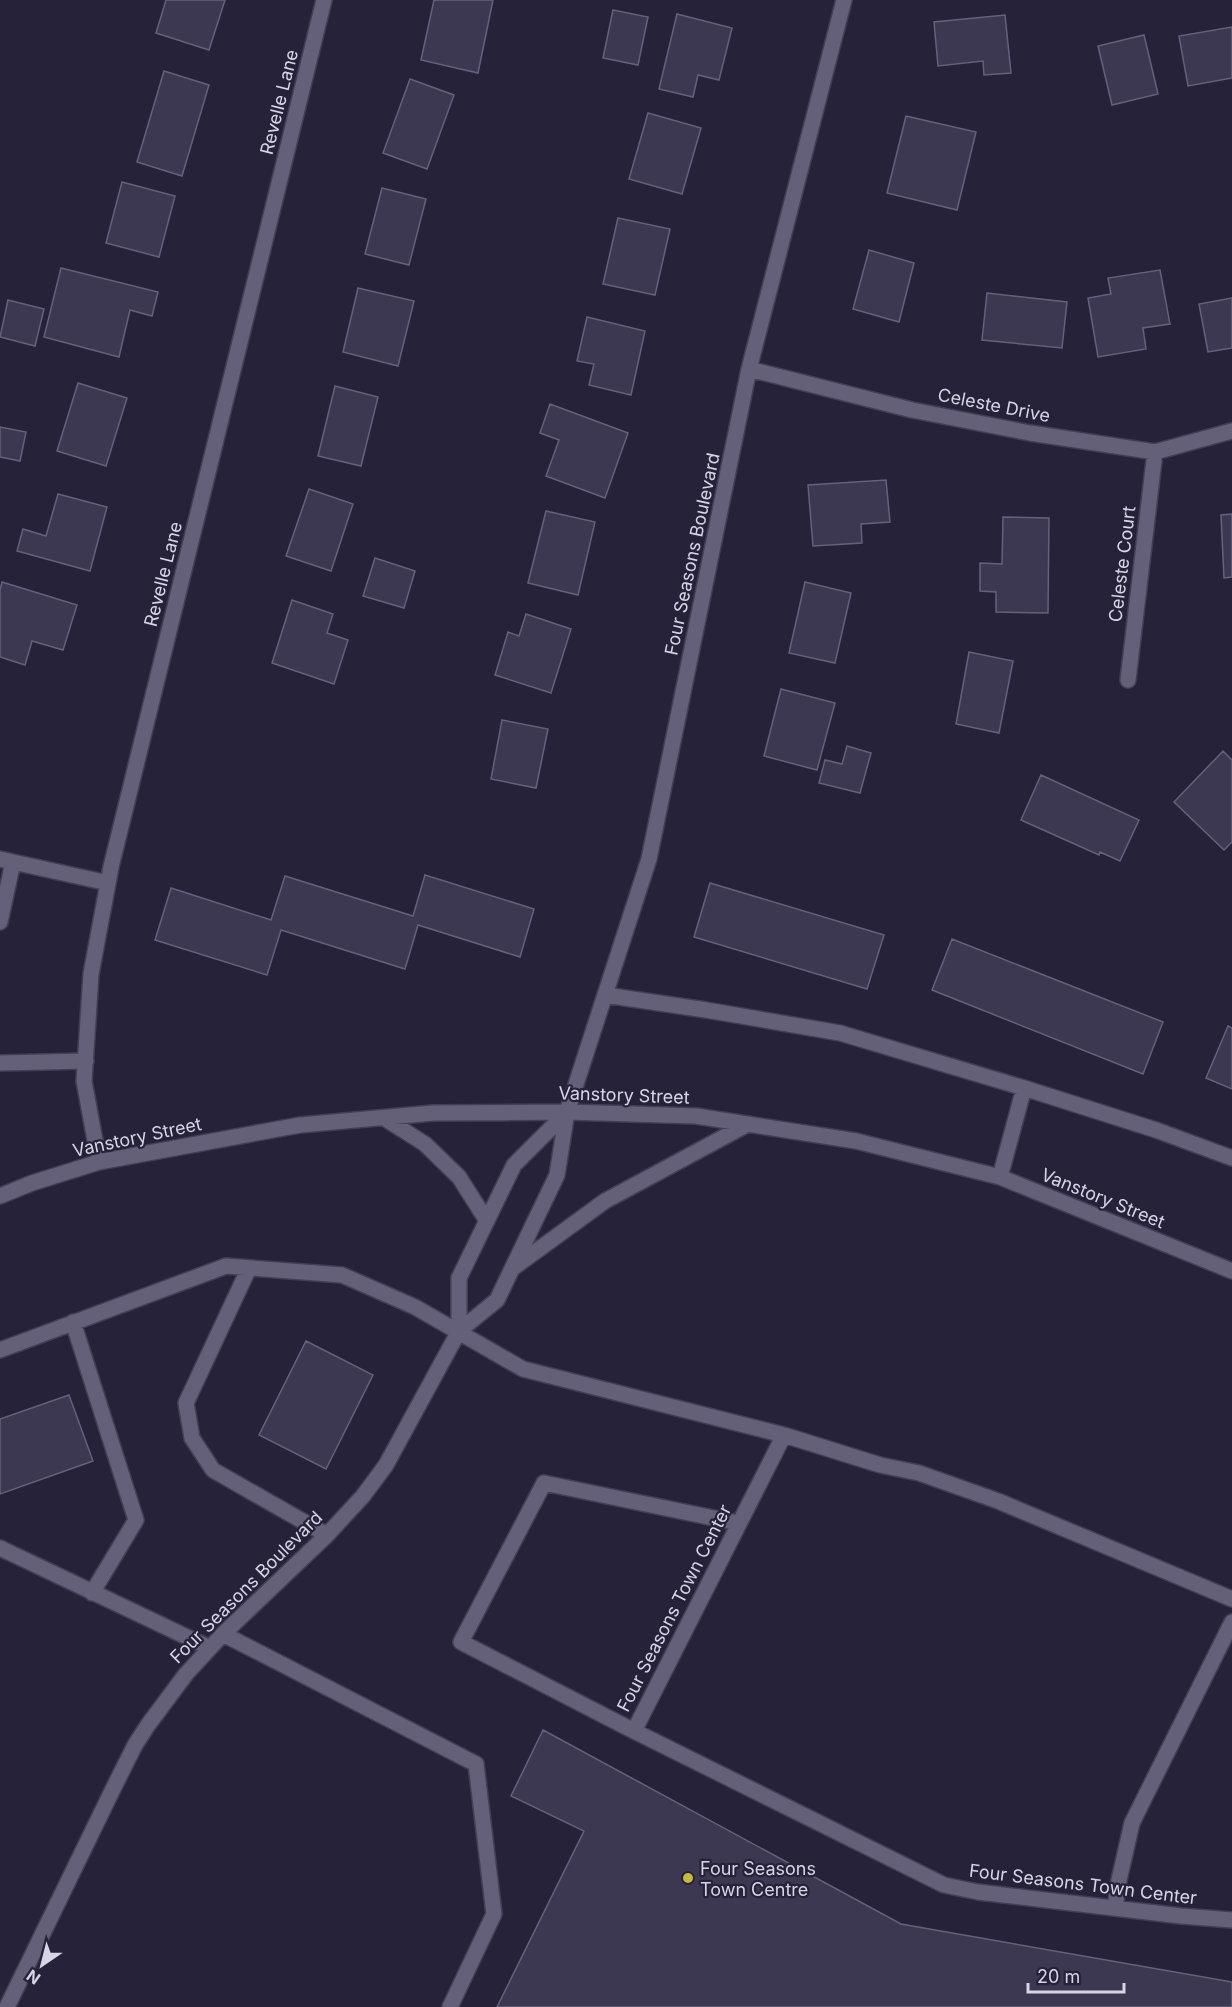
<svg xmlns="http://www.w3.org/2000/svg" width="1232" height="2007" font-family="Inter,sans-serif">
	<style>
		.building { fill: #3c3851; stroke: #65617d; stroke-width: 1.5 }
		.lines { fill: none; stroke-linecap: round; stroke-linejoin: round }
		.minor-casing { stroke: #423f55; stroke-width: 18 }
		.minor { stroke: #646079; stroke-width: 15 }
		.poi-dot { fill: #c7bb3c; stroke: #26223a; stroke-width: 2 }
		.labels { text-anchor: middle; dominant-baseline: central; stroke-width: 4.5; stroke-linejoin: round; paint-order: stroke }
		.street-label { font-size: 18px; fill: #d7d5e5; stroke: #26223a }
		.poi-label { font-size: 18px; fill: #d7d5e5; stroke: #26223a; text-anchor: start }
	</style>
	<rect width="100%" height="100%" fill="#26223a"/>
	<!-- building -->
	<path class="building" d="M166,0H225L209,50L156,33Z
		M434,0H493L478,73L421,60Z
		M613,10L648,17L638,65L603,58Z
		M677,14L732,28L719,80L698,75L693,97L659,89Z
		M1005,15L1011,73L984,75L983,61L938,66L934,22Z
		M1232,27V78L1188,86L1179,36Z
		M1144,35L1158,94L1112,105L1098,46Z
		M164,71L209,85L182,176L137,162Z
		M410,79L454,95L427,169L383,153Z
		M648,113L701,128L682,194L629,179Z
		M906,116L976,132L957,210L887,193Z
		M122,182L175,196L159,257L106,243Z
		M382,188L426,199L409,265L365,254Z
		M618,218L670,229L655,295L603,284Z
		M869,250L914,263L899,322L853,309Z
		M61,268L158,292L152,316L130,310L119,357L44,337Z
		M1160,270L1170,324L1143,328L1146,349L1098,357L1088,298L1111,294L1108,278Z
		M358,288L414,301L398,366L343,352Z
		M987,293L1067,302L1062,348L982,340Z
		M1232,298V348L1208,352L1199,304Z
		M8,300L44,309L35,346L0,337Z
		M587,317L645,331L631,395L589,385L594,364L577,361Z
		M78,383L127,398L106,466L57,451Z
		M335,386L378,397L361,466L318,456Z
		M550,404L628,433L605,498L546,476L559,440L540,433Z
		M0,427L26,432L20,461L0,457Z
		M886,480L890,522L861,524L862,543L813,546L808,485Z
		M309,489L353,504L331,571L286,556Z
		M58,494L107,507L90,571L17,551L23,529L46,536Z
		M546,511L595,522L578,595L528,583Z
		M1232,514V577L1224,578L1221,515Z
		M1003,517L1049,518L1048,613L996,612V592L980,591V563L1002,564Z
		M375,558L415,571L404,608L363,596Z
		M2,582L77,605L63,650L32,641L25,665L0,657V590Z
		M805,582L851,593L835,663L789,653Z
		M292,600L333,614L327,633L348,640L334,684L272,663Z
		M526,614L571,629L551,693L495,675L508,632L519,636Z
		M969,652L1013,661L999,733L956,724Z
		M781,689L835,703L817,770L764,756Z
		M502,720L548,729L536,788L491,779Z
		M847,746L871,753L860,793L819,783L825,760L842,764Z
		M1223,751L1232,760V842L1224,850L1174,802Z
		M1041,775L1139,820L1120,861L1100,852L1099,855L1021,820Z
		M425,875L534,909L520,957L418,925L405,969L281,930L267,975L155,940L171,888L271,920L285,876L413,916Z
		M710,883L884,935L867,989L694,937Z
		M952,939L1163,1022L1143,1074L932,990Z
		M1228,1026L1232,1028V1089L1206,1078Z
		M306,1341L373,1375L326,1469L259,1435Z
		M69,1395L93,1461L0,1494V1419Z
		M543,1730L901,1924L1232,1982V2007H497L584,1831L511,1796Z"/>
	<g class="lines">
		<!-- minor casing -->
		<g class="minor-casing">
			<path id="minor" d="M749,369L912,410L1030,433L1155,452L1232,431
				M1128,680L1155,452
				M0,859L13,862L0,922
				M13,862L108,883
				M605,995L706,1010L840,1033L1024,1088
				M0,1063L86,1061
				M384,1118L425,1144L459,1177L487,1221
				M99,1162L84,1081L91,974L111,867L324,0
				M1000,1177L1024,1088L1156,1130L1232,1158
				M0,1196L32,1183L99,1162L300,1125L433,1113L567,1112L696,1116L856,1141L1000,1177L1232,1271
				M249,1268L186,1403L192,1438L213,1470L327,1535
				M513,1268L605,1201L748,1124
				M73,1322L136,1520L92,1593
				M459,1331V1278L514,1165L567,1112
				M0,1350L226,1266L342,1275L415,1307L523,1369L784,1435L634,1731L944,1885L978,1892L1181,1916L1232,1920
				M784,1435L880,1465L919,1473L998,1501L1232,1599
				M0,1548L210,1648
				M223,1634L476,1764L494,1914L450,2007
				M634,1731L461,1642L544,1483L738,1523
				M1115,1908L1119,1880L1132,1823L1232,1622
				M7,2007L112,1791L135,1745L148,1725L186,1674L223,1634L327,1535L363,1496L386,1465L459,1331L497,1300L557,1175L567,1112L649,859L749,369L844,0"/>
		</g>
		<!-- minor -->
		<use href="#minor" class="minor"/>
	</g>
	<!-- markers -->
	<circle class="poi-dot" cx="688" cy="1878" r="6"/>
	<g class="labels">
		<!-- street labels -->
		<g class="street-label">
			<text transform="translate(279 102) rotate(-76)">Revelle Lane</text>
			<text transform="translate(994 405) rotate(11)">Celeste Drive</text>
			<text transform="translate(692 554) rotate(-78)">Four Seasons Boulevard</text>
			<text transform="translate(1122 564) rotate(-83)">Celeste Court</text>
			<text transform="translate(163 574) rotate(-76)">Revelle Lane</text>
			<text transform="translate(624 1095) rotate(2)">Vanstory Street</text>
			<text transform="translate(137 1137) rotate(-12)">Vanstory Street</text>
			<text transform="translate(1103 1198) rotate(22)">Vanstory Street</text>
			<text transform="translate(246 1587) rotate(-45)">Four Seasons Boulevard</text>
			<text transform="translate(674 1608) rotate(-63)">Four Seasons Town Center</text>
			<text transform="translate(1083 1884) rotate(7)">Four Seasons Town Center</text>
		</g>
		<!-- poi labels -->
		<g class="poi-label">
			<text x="700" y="1868">Four Seasons<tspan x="700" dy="21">Town Centre</tspan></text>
		</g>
	</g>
	<!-- north arrow -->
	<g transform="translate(42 1965) rotate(215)" stroke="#26223a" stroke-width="4.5" paint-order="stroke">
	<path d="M0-4.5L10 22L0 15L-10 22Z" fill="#d7d5e5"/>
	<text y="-9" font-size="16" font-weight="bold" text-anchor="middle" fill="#d7d5e5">N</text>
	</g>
	<!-- scale -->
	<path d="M1028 1983v9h96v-9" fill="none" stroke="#d7d5e5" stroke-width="3"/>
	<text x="1037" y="1983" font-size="18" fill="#d7d5e5" stroke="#26223a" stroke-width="4.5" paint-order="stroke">20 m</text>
</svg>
